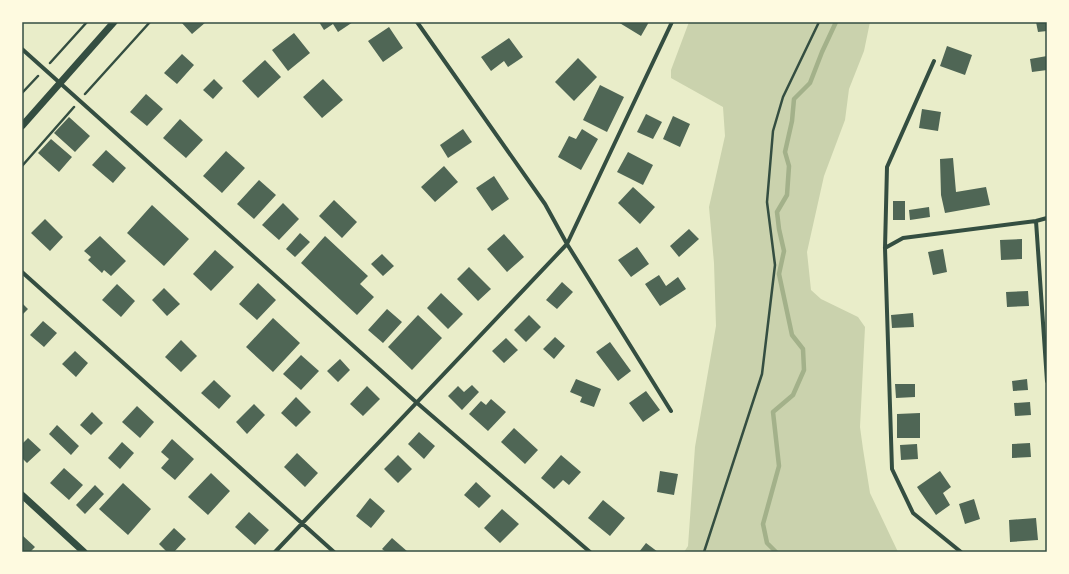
<svg xmlns="http://www.w3.org/2000/svg" width="1069" height="574" font-family="Roboto,sans-serif">
	<style>
		.green { fill: #cad2ad }
		.lines { fill: none; stroke-linecap: round; stroke-linejoin: round }
		.stream { stroke: #a3b18a; stroke-width: 4.5 }
		.building { fill: #4f6655 }
		.path { stroke: #344e41; stroke-width: 2.5 }
		.minor { stroke: #344e41; stroke-width: 4 }
		.tertiary { stroke: #344e41; stroke-width: 7 }
		.neatline { fill: none; stroke: #344e41; stroke-width: 1.5 }
	</style>
	<rect width="100%" height="100%" fill="#e9edc9"/>
	<!-- green -->
	<path class="green" d="M689,22H870L864,51L849,89L845,120L824,176L807,252L811,290L821,299L858,317L865,327L860,427L863,449L870,493L898,552H684L688,546L695,447L716,326L714,263L709,207L725,136L723,107L671,78V70Z"/>
	<g class="lines">
		<!-- stream -->
		<path class="stream" d="M776,552L767,543L763,524L779,466L773,412L793,395L804,370L803,349L792,335L779,274L784,251L779,229L777,212L787,195L789,166L785,152L792,121L794,99L810,83L822,52L836,22"/>
	</g>
	<!-- building -->
	<path class="building" d="M181,22H206L192,34Z
		M319,22H353L338,32L333,24L324,30Z
		M618,22H649L641,36Z
		M1036,22H1047V31L1038,32Z
		M389,27L403,48L383,62L368,41Z
		M294,33L310,53L288,71L272,50Z
		M509,38L523,57L508,67L504,61L491,71L481,57Z
		M947,46L972,55L965,75L940,66Z
		M182,54L194,65L177,84L164,73Z
		M1047,56V70L1032,72L1030,59Z
		M578,58L597,77L574,101L555,82Z
		M265,60L281,77L258,98L242,81Z
		M214,79L223,88L213,99L203,90Z
		M323,79L343,100L322,118L303,97Z
		M600,85L624,97L607,132L583,120Z
		M146,94L163,109L147,126L130,112Z
		M922,109L941,112L938,131L919,128Z
		M646,114L662,122L653,139L637,132Z
		M673,116L690,124L680,147L663,139Z
		M69,117L90,136L75,152L54,133Z
		M180,119L203,140L186,158L163,138Z
		M463,129L472,142L448,158L440,145Z
		M582,129L598,139L581,170L558,157L569,136L576,139Z
		M51,139L72,157L59,172L38,153Z
		M106,150L126,168L113,183L92,165Z
		M226,151L245,168L222,193L203,176Z
		M628,152L653,165L643,185L617,172Z
		M953,158L956,192L986,187L990,205L945,213L941,195L940,159Z
		M444,166L458,182L435,202L421,187Z
		M494,176L509,199L492,211L476,188Z
		M259,180L276,195L254,219L237,204Z
		M633,187L655,207L640,224L618,203Z
		M334,200L357,222L342,238L319,216Z
		M893,201H905V220H893Z
		M283,203L299,219L279,240L262,225Z
		M152,205L189,239L164,266L127,233Z
		M929,207L930,217L910,220L909,210Z
		M45,219L63,237L50,251L31,233Z
		M689,229L699,239L679,257L670,246Z
		M300,233L310,242L295,257L286,249Z
		M504,234L524,257L507,272L487,249Z
		M100,236L126,261L111,276L104,270L102,273L88,260L91,257L84,251Z
		M325,236L368,276L360,284L374,297L357,315L301,263Z
		M1022,239V259L1001,260L1000,240Z
		M637,247L649,264L631,277L618,260Z
		M943,249L947,272L933,275L928,252Z
		M215,250L234,267L211,291L193,274Z
		M382,254L394,266L383,276L371,264Z
		M469,267L491,289L478,301L457,279Z
		M659,275L666,286L678,277L686,289L660,306L645,284Z
		M562,282L573,292L557,309L546,300Z
		M258,283L276,300L257,320L239,304Z
		M117,284L135,301L121,317L102,300Z
		M164,288L180,304L167,316L152,300Z
		M1028,291L1029,306L1007,307L1006,292Z
		M441,293L463,314L448,329L427,308Z
		M22,303L28,309L22,315Z
		M387,309L402,322L383,343L368,330Z
		M913,313L914,327L892,328L891,315Z
		M418,315L442,338L412,370L388,347Z
		M529,315L541,327L526,342L514,330Z
		M273,318L300,343L273,372L246,347Z
		M43,321L57,333L44,347L30,335Z
		M555,337L565,346L554,359L543,349Z
		M506,338L518,350L504,363L492,351Z
		M181,340L197,356L181,372L165,357Z
		M610,342L631,371L618,381L596,352Z
		M75,351L88,363L76,377L62,364Z
		M301,355L319,371L301,390L283,374Z
		M340,359L350,370L338,382L327,371Z
		M576,379L601,389L594,407L580,402L582,397L570,392Z
		M1027,379L1028,390L1013,391L1012,381Z
		M214,380L231,396L219,409L201,393Z
		M895,384H915V397L896,398Z
		M472,385L479,392L462,410L448,396L458,386L464,392Z
		M367,386L380,399L363,416L350,404Z
		M646,391L660,410L643,422L629,403Z
		M296,397L311,412L296,427L281,413Z
		M491,399L506,412L488,431L469,414L481,401L486,405Z
		M1030,402L1031,415L1015,416L1014,403Z
		M254,404L265,415L247,434L236,422Z
		M137,406L154,422L140,438L122,422Z
		M92,412L103,423L91,435L80,425Z
		M920,413V438H897V414Z
		M57,425L79,446L71,455L49,434Z
		M514,428L538,450L525,464L501,442Z
		M419,432L435,446L424,459L408,444Z
		M28,438L41,450L27,463L22,458V444Z
		M172,439L194,459L175,480L161,468L169,459L161,452Z
		M122,442L134,453L120,469L108,458Z
		M1030,443L1031,457L1012,458V444Z
		M917,444L918,459L901,460L900,445Z
		M297,453L318,473L305,487L284,467Z
		M398,455L412,469L398,483L384,469Z
		M561,455L581,472L569,485L563,480L554,489L541,478Z
		M64,468L83,485L69,500L50,483Z
		M660,471L678,474L674,495L657,492Z
		M940,471L951,487L943,493L950,505L936,515L917,487Z
		M211,473L230,491L208,515L188,497Z
		M476,482L491,496L479,508L464,495Z
		M123,483L151,509L128,535L99,509Z
		M95,485L104,494L85,514L76,505Z
		M370,498L385,511L371,528L356,516Z
		M974,499L980,519L965,524L959,504Z
		M603,500L625,518L610,536L588,518Z
		M502,509L519,524L500,543L484,528Z
		M249,512L269,530L255,545L235,527Z
		M1036,518L1038,540L1010,542L1009,520Z
		M174,528L186,539L174,552H167L159,544Z
		M22,535L35,547L30,552H22Z
		M392,538L408,552H386L382,549Z
		M646,543L658,552H639Z"/>
	<g class="lines">
		<!-- path -->
		<path class="path" d="M50,63L87,22
			M22,93L38,76
			M85,94L150,22
			M22,166L74,107
			M704,552L762,374L775,265L767,202L773,131L783,97L819,22"/>
		<!-- minor -->
		<path class="minor" d="M417,22L545,204L567,244L671,411
			M22,49L416,402L590,552
			M934,61L887,167L885,248L892,469L913,513L961,552
			M1036,221L1047,381
			M885,248L903,238L1036,221L1047,218
			M22,272L334,552
			M275,552L567,244L672,22"/>
		<!-- tertiary -->
		<path class="tertiary" d="M22,126L114,22
			M22,495L84,552"/>
	</g>
	<!-- border -->
	<rect width="1069" height="574" fill="none" stroke="#fefae0" stroke-width="46"/>
	<rect x="23" y="23" width="1023" height="528" class="neatline"/>
</svg>
